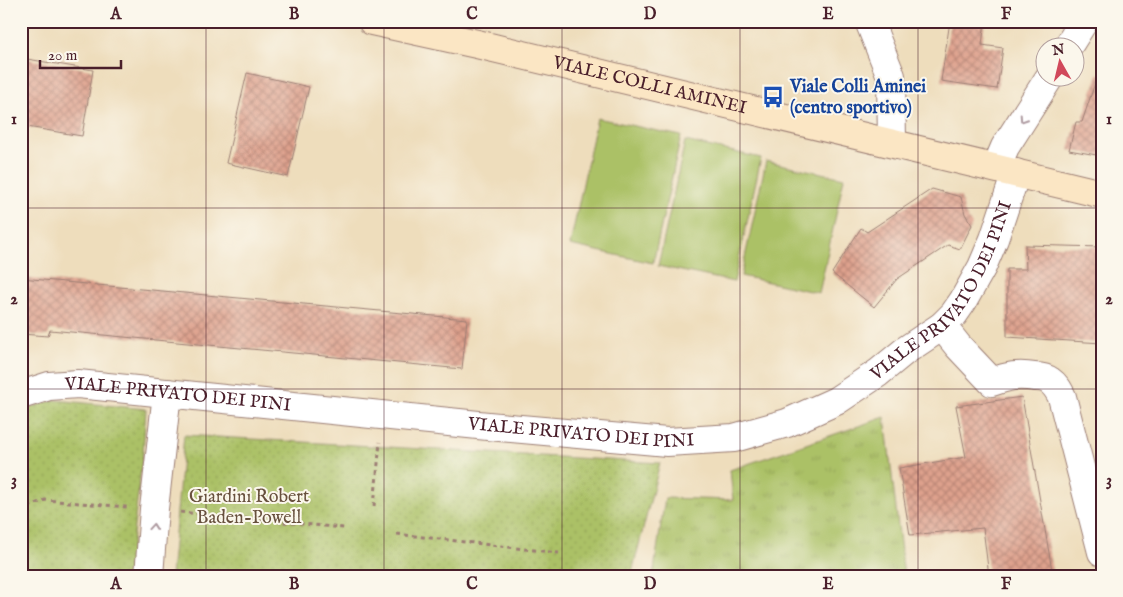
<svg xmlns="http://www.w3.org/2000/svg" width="1123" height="597" font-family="'IM FELL English',serif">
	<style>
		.grass { fill: url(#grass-tufts); stroke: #7a7048 }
		.park { fill: url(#park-dots); stroke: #7a7048 }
		.pitch { fill: #abc166; stroke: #7a7048 }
		.building { fill: url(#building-cross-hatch) }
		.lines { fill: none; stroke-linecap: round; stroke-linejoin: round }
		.minor-casing { stroke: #9c7e74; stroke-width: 30 }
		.secondary-casing { stroke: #9c7e74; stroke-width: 30 }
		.path { stroke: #9c7e74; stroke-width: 3; stroke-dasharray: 4 4; stroke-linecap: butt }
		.minor { stroke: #fff; stroke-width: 28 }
		.secondary { stroke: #fbe6c4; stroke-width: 28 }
		.oneway { stroke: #ae9aa0 }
		.grid { fill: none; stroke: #4a1f2b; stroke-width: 1; stroke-opacity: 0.55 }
		.labels { text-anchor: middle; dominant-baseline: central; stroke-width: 4; stroke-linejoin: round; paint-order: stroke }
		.street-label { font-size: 18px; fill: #4a1f2b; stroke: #fbf7ec }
		.transit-label { font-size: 18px; font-weight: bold; fill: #164399; stroke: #fbf7ec; text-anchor: start }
		.park-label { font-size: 18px; fill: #67503d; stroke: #fbf7ec }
		.neatline { fill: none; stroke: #4a1f2b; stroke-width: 2 }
		.grid-label { font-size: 16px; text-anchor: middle; font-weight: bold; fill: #4a1f2b }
	</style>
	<defs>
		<pattern id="grass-tufts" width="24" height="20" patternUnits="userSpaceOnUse" patternTransform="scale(1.25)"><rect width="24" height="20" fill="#abc166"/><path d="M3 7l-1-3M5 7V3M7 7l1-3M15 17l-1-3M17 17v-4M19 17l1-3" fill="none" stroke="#95a559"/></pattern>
		<pattern id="park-dots" width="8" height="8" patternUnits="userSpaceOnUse" patternTransform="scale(1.25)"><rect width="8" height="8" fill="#abc166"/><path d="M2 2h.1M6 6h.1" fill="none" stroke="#95a559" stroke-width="1.8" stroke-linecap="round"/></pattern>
		<pattern id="building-cross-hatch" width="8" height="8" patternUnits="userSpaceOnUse" patternTransform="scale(1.25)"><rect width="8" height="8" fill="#dea18d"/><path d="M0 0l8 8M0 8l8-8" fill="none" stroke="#b68373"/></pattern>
	</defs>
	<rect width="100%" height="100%" fill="#fbf7ec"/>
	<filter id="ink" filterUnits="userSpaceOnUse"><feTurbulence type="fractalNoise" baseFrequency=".02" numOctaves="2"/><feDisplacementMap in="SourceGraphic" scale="10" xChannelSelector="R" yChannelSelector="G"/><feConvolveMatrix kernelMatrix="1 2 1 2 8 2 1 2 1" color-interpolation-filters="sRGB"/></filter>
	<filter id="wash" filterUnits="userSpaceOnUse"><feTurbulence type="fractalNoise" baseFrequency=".0096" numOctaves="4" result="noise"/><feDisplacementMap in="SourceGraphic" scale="20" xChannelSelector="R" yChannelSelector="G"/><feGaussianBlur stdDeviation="1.12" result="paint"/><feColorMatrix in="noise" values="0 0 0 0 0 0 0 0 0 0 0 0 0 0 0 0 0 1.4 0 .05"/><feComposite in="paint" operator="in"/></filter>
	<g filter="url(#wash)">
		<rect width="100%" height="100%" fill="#eeddbc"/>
		<!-- grass -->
		<path class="grass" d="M885,417L904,576H653L665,498L733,500L730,470Z"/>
		<!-- park -->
		<path class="park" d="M55,400L146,409L143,453L128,576H21V410Z
			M184,435L660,463L631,576H171Z"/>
		<!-- pitch -->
		<path class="pitch" d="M597,118L681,136L653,263L570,245Z
			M685,141L761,158L734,282L658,266Z
			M766,161L844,178L819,293L741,276Z"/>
		<g id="blocks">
			<!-- building -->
			<path class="building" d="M950,21H985L982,45L1003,48L997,89L941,81Z
				M21,58L93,70L82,136L21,126Z
				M247,73L309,87L288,177L226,163Z
				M1098,74H1102V156L1069,150L1076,122H1082Z
				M932,189L961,197L965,214L972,225L960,249L948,245L897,279L874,307L832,273L861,228L867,232Z
				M1025,245L1102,247V343L1007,337V269H1026Z
				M21,278L467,319L462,369L50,330L48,336L21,334Z
				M1022,397L1053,576H989L983,528L910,535L899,468L966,457L956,406Z"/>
		</g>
	</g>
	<g filter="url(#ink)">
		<use href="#blocks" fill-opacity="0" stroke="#9c7e74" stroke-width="1"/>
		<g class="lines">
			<!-- minor casing -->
			<g class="minor-casing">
				<g id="minor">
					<path d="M869,21L891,76L892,143"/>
					<path d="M1067,48L1084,21"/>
					<path d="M996,168L1005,147L1049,78"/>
					<path d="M942,326L958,346L992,382C1008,376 1018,374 1035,377C1040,377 1046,378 1050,381C1056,385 1059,391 1062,397L1102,552"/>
					<path id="s1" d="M21,395L49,386L78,384L488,426L667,442L734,438L787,423L836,401L878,373L906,350L942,326L954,314L963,301L982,267L994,239L1016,173"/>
					<path d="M149,576L154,509L167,393"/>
				</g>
			</g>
			<!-- secondary casing -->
			<g class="secondary-casing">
				<g id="secondary">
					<path id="s2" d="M372,21L477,44L1102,194"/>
				</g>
			</g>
			<!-- path -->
			<path class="path" d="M374,506L380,442
				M21,510L45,500L127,507
				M180,512L344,528
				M397,534L559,553"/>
			<!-- minor -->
			<use href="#minor" class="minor"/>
			<!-- secondary -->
			<use href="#secondary" class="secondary"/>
		</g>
		<!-- one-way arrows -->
		<defs><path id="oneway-chevron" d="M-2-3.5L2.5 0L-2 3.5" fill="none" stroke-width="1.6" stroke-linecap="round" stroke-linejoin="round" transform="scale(1.25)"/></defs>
		<g class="oneway">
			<use href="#oneway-chevron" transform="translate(1023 119) rotate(123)"/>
			<use href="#oneway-chevron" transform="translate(153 527) rotate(-85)"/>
		</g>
	</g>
	<!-- grid -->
	<path class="grid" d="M206,21V576M384,21V576M562,21V576M740,21V576M918,21V576M21,208H1102M21,389H1102"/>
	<!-- icons -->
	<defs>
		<g id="bus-bare" transform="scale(1.725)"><path d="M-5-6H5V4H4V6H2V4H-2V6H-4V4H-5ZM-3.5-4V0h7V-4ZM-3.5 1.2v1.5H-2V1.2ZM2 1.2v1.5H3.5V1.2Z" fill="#1a4fb4" stroke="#fbf7ec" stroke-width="2.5" paint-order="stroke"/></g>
	</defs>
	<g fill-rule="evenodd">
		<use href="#bus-bare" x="773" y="97"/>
	</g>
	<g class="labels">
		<!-- street labels -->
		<g class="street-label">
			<text stroke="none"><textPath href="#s2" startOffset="285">VIALE COLLI AMINEI</textPath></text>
			<text stroke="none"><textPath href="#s1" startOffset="984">VIALE PRIVATO DEI PINI</textPath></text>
			<text stroke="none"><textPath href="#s1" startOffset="159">VIALE PRIVATO DEI PINI</textPath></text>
			<text stroke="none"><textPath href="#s1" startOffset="564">VIALE PRIVATO DEI PINI</textPath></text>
		</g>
		<!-- transit labels -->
		<g class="transit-label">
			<text x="790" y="87">Viale Colli Aminei<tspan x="790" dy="21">(centro sportivo)</tspan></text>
		</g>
		<!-- park labels -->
		<g class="park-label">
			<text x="249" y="497">Giardini Robert<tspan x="249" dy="21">Baden-Powell</tspan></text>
		</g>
	</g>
	<!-- margin -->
	<rect width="1123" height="597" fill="none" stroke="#fbf7ec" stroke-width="55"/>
	<!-- north arrow -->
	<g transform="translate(1060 62) rotate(352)"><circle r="24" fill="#fbf7ec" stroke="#b4a19f"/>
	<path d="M0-4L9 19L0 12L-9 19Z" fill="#d1495b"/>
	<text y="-8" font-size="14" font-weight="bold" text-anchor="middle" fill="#4a1f2b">N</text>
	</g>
	<!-- scale -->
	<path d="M40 60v8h81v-8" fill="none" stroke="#4a1f2b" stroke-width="2.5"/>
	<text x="48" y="60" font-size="15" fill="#4a1f2b" stroke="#fbf7ec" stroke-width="4" paint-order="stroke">20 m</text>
	<rect x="28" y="28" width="1068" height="542" class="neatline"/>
	<g class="grid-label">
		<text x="116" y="19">A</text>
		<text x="294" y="19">B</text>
		<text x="472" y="19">C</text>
		<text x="650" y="19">D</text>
		<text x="828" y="19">E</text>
		<text x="1006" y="19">F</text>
		<text x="14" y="124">1</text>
		<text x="1109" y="124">1</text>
		<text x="14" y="304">2</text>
		<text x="1109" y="304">2</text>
		<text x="14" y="485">3</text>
		<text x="1109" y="485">3</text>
		<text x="116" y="589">A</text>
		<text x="294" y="589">B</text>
		<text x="472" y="589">C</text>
		<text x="650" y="589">D</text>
		<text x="828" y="589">E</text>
		<text x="1006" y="589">F</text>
	</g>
</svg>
